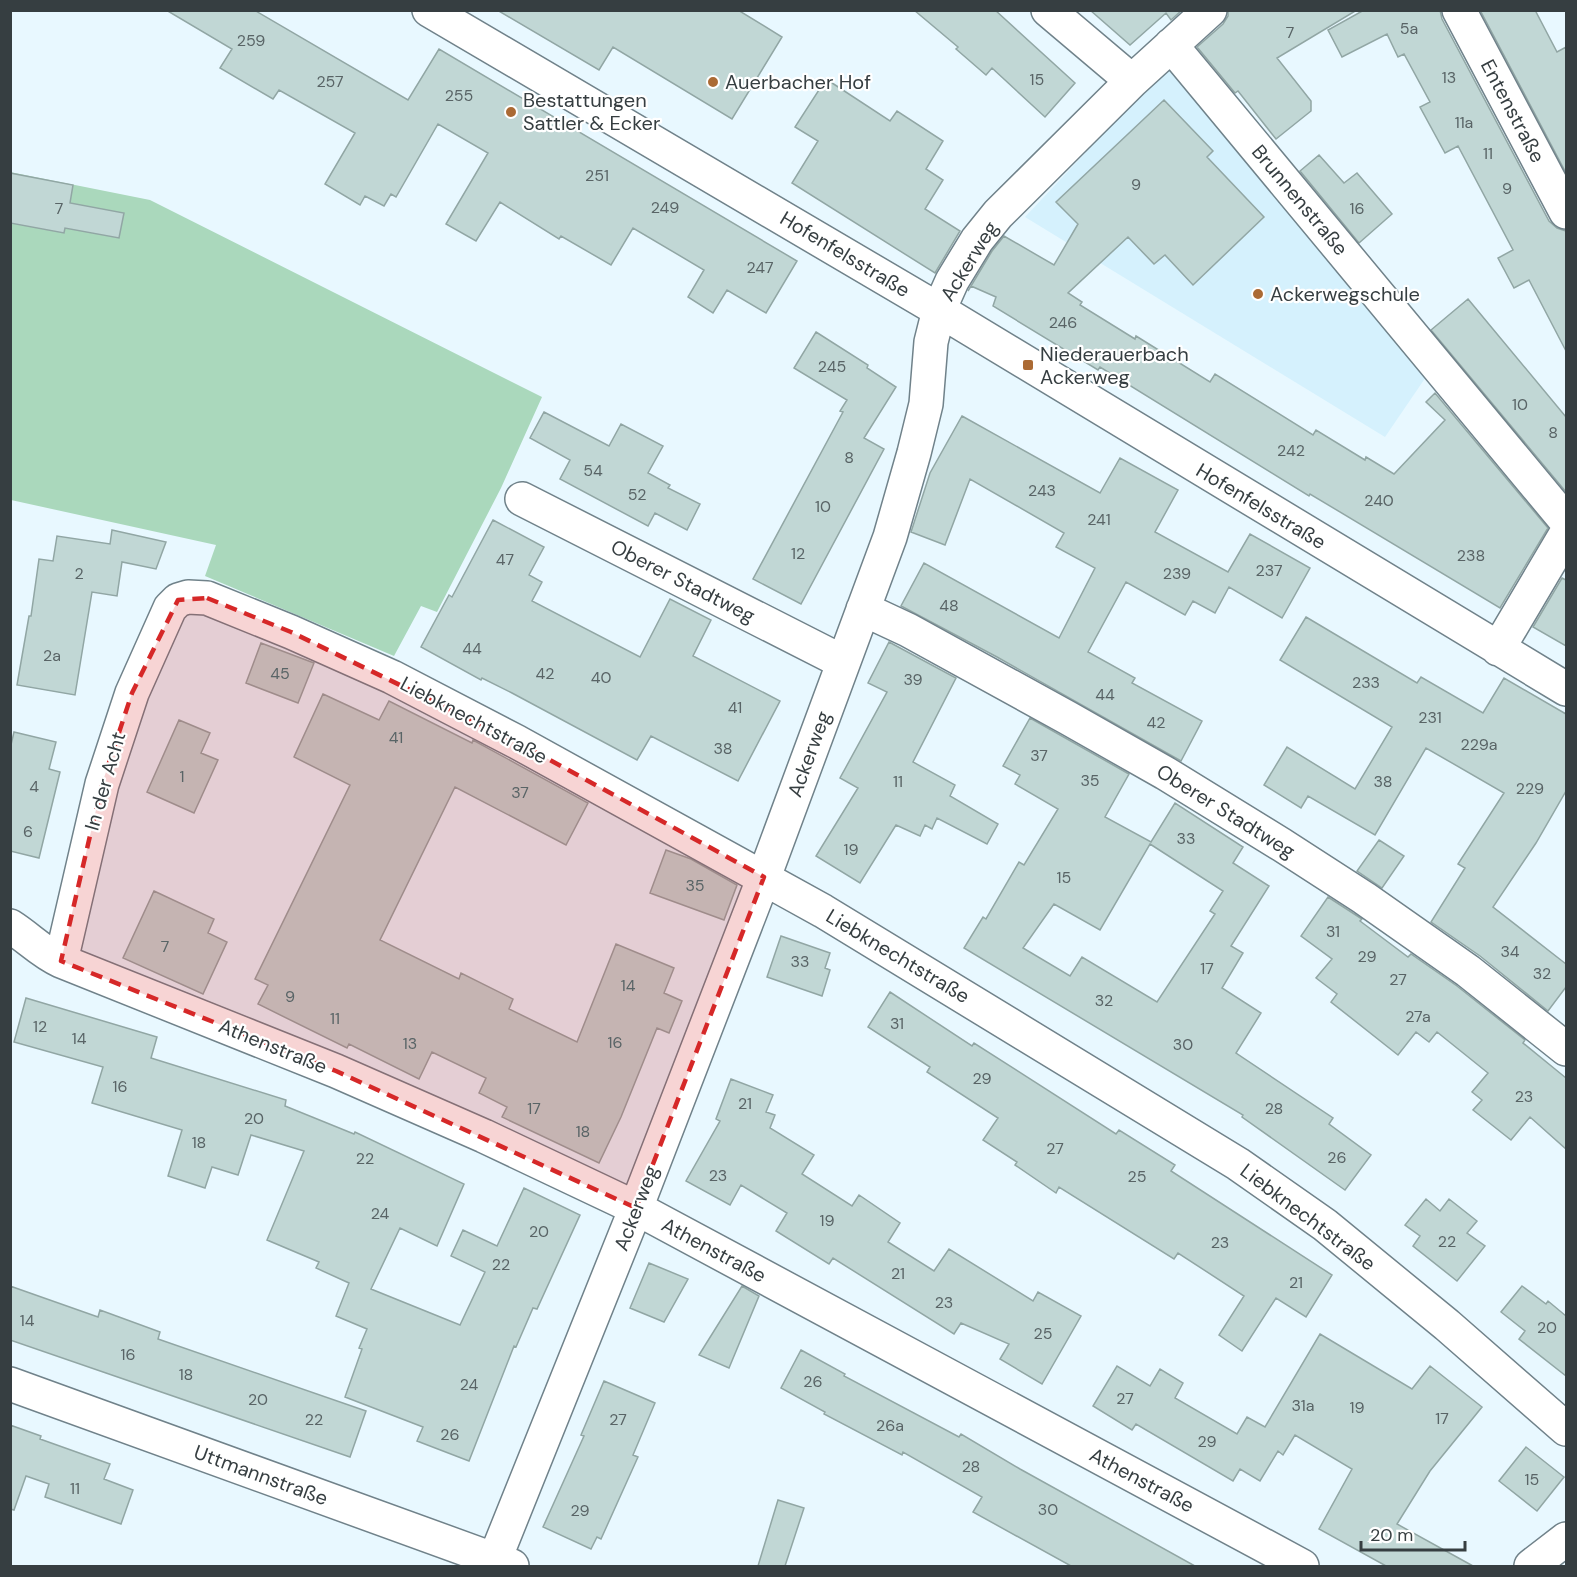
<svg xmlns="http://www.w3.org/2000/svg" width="1577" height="1577" font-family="'DM Sans',sans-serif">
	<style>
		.built { fill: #d5f1fd }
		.green { fill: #aad8bc }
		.building { fill: #c1d7d5; stroke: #91a6a4; stroke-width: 1.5; fill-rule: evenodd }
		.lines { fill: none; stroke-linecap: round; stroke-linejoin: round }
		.minor-casing { stroke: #70828a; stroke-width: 36 }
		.minor { stroke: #fff; stroke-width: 33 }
		.marked { fill: #d62828; fill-opacity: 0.2; stroke: #d62828; stroke-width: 4.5; stroke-dasharray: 12 8; stroke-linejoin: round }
		.poi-dot { fill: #ab6a34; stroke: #fff; stroke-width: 2 }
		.labels { text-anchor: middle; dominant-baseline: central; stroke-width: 4.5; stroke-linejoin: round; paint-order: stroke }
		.number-label { font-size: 16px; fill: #596466 }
		.poi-label { font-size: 20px; fill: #363e41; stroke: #fff; text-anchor: start }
		.street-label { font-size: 20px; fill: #363e41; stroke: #fff }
	</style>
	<rect width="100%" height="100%" fill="#e8f8ff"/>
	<!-- built -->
	<path class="built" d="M1170,63L1430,371L1385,437L1025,217Z"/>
	<!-- green -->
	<path class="green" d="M10,172L150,200L542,397L501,488L437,612L421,606L394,656L205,576L216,545L11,500Z"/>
	<!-- building -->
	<path class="building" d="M166,10H254L408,100L439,49L797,261L766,313L727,290L713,313L688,297L704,270L633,228L611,265L561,236L559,239L500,202L476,241L446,224L488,153L438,124L396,197L391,194L384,206L365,196L360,205L325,184L355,133L279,90L273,99L220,68L232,49Z
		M497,10H738L782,37L732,119L613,47L599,70Z
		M914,10H995L1075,83L1045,117L992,68L986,75L956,49L958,47Z
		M1090,10H1182L1171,20L1166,13L1130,45Z
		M1228,10H1357L1277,58L1311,101V111L1276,139L1238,91L1235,93L1197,47L1223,24L1228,16Z
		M1364,10H1440L1442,19L1549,221L1557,228L1566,231V351L1529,280L1514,288L1498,258L1513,250L1458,146L1445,153L1420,107L1430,102L1404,54L1398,57L1387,34L1342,57L1328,30Z
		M1480,10H1535L1557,52L1566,47V173Z
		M826,79L890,121L897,111L943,141L926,169L943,180L925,209L960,231L935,273L792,183L818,141L795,127Z
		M1164,100L1213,151L1207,157L1264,217L1193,285L1165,255L1154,264L1128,237L1068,293L1082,302L1080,305L1135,339L1136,336L1210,382L1215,374L1313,435L1316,430L1365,460L1366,457L1394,474L1445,420L1426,402L1435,393L1548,528L1500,608L1310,494L1309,496L1100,367L1098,370L993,306L996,297L971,286L968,291L992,251L1004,236L1054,265L1078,224L1056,202Z
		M1319,155L1344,183L1357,173L1392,214L1359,243L1300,171Z
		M10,173L73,185L70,203L124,213L119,238L65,228L64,233L10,223Z
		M1468,299L1566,417V492L1431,330Z
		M816,332L868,365L867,368L896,387L864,438L884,449L801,604L753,579L843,412L840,411L847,400L794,368Z
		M544,412L609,446L621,424L663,446L648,473L670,485L668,488L700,504L687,530L655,513L648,526L560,479L570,460L530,438Z
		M962,416L1100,493L1120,458L1178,490L1155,532L1228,572L1250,534L1310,568L1282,618L1229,587L1215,613L1193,601L1185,615L1126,582L1088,652L1135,678L1132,683L1202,721L1181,761L997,657L901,606L924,563L1059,638L1095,568L1056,547L1064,533L970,479L945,545L911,532L930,473Z
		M493,520L544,547L529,575L542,582L532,601L640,657L670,599L711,620L693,656L780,701L738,781L651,736L637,760L512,693L482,678L481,680L421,647L449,595L452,597Z
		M112,530L166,542L156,569L122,562L117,596L92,592L75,695L17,685L29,616H31L39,559L53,561L57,536L110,544Z
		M1562,578L1566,580V646L1533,627Z
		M1306,617L1417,683L1421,677L1483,713L1504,678L1566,714V791L1536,843L1493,907L1566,964V987L1548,1011L1480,956L1431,922L1465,868L1458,864L1504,793L1426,748L1375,835L1308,796L1301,808L1264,785L1287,747L1355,789L1392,727L1280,660Z
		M889,642L956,678L913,762L955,785L950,796L998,824L987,844L937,818L932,829L925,825L920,836L896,825L860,883L816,856L858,788L840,778L887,692L868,683Z
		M261,643L314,663L298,703L246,683Z
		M323,694L379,720L389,701L472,743L473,740L588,803L566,845L455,787L380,940L459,979L461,973L513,999L509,1009L577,1042L616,944L674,968L664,993L682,1001L669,1033L657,1028L621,1117L599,1163L502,1117L507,1107L479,1093L486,1078L432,1052L419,1079L349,1044L347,1048L258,1004L268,985L255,979L350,785L294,757Z
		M1030,718L1129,774L1105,817L1151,842L1175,803L1243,847L1233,863L1269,886L1231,946L1243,953L1222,988L1261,1013L1236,1053L1333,1118L1329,1124L1371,1155L1345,1190L1242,1117L1243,1115L964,948L983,917L986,919L1019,862L1024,865L1058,809L1015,784L1020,775L1003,766ZM1150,844L1223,891L1210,911L1215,914L1157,1002L1082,957L1070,976L1023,948L1054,904L1100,930Z
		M179,720L210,733L201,753L218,760L194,813L147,792Z
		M14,732L56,742L49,769L60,772L39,858L10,851V749Z
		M1379,840L1404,856L1382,888L1357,871Z
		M666,850L691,859L737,885L724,920L650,893Z
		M154,891L214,919L208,933L227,942L203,994L123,958Z
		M1328,897L1362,919L1360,921L1408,957L1411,954L1457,986L1525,1040L1523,1043L1566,1078V1149L1530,1117L1511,1140L1473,1110L1482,1100L1472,1092L1488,1073L1437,1032L1429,1042L1416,1032L1398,1055L1331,1002L1337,994L1316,978L1332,959L1301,936Z
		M781,936L830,953L825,968L830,970L822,996L767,977Z
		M890,992L972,1046L974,1043L1116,1134L1119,1130L1175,1165L1171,1171L1332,1275L1306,1317L1276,1298L1242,1351L1219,1335L1244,1296L1178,1253L1174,1259L1059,1187L1056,1193L1015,1165L1017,1162L983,1140L998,1118L927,1072L930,1067L868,1027Z
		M26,998L157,1037L151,1058L286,1100L285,1106L354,1134L355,1132L464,1184L437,1246L400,1228L371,1289L460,1325L485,1272L451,1256L463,1230L497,1246L524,1188L580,1215L537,1309L533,1308L516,1347L514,1346L469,1461L417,1441L423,1427L345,1397L362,1349L359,1348L367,1329L336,1316L349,1283L316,1268L319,1262L267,1240L304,1151L251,1135L238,1175L212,1167L205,1188L168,1176L182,1130L92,1103L103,1067L14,1042Z
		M731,1079L773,1095L766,1112L775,1115L770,1128L814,1155L802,1174L852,1206L859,1195L900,1223L888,1242L934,1271L949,1249L1033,1301L1038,1292L1081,1316L1042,1384L1000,1359L1009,1344L961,1323L954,1334L833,1258L829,1264L776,1231L787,1213L741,1185L730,1205L686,1181L720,1121L716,1119Z
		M1426,1199L1440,1211L1449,1199L1477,1221L1467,1233L1485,1246L1457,1281L1413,1246L1420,1236L1405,1225Z
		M649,1263L688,1279L664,1322L630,1308Z
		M10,1286L98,1317L100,1310L160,1332L158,1339L366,1411L350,1457L10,1340Z
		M742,1286L759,1296L729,1368L699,1355Z
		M1522,1286L1546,1304L1548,1301L1566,1316V1376L1519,1339L1525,1331L1501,1312Z
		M1320,1334L1412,1389L1430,1366L1482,1407L1430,1471L1397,1524L1473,1566H1386L1319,1529L1352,1469L1295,1435L1283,1455L1278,1451L1260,1481L1240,1469L1233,1481L1136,1424L1132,1430L1093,1406L1117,1366L1150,1386L1160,1369L1183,1383L1175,1398L1237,1434L1247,1417L1265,1427Z
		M801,1350L845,1374L844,1376L959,1437L961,1434L1020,1469L1195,1566H1071L973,1512L982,1497L903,1452L902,1455L824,1414L825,1412L781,1388Z
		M604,1381L655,1403L633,1455L638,1457L601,1539L597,1537L591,1549L543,1527L584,1436L581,1435Z
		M10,1425L41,1436L40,1439L110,1464L104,1479L133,1490L121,1524L45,1497L49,1484L26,1476L14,1510L10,1509Z
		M1526,1447L1564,1477L1537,1511L1499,1481Z
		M778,1500L804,1508L785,1566H758Z"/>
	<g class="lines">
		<!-- minor casing -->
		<g class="minor-casing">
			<path id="minor" d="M429,10L939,310L1566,689
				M1048,10L1132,81
				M1459,10L1566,212
				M1171,45L1566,521
				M522,499L843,662
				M863,609L908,630L1068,718L1165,773L1282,845L1364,898L1468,971L1566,1049
				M1498,649L1566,534
				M10,926C29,938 41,952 61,961L336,1071L484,1136L636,1208L1302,1566
				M61,961L102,784L132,693L170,608L178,600L188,597L207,598L291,632L392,677L517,742L823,911L1238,1164L1325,1225L1447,1325L1566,1429
				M10,1384L512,1566
				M492,1566L636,1208L764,877L890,537L914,453L926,404L931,342L939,310L952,281L977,240L998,214L1132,81L1210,10
				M1531,1566L1566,1539"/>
		</g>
		<!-- minor -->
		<use href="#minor" class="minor"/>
	</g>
	<!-- marked area -->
	<path class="marked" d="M207,598L291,632L517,742L764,877L636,1208L336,1071L61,961L102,784L132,693L178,600Z"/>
	<!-- markers -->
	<g class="poi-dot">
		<circle cx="713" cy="82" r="6"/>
		<circle cx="511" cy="112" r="6"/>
		<circle cx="1258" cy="294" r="6"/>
		<rect x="1022" y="359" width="12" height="12" rx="3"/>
	</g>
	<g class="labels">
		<!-- number labels -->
		<g class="number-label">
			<text x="1409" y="28">5a</text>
			<text x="1290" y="32">7</text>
			<text x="251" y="40">259</text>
			<text x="1449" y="77">13</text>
			<text x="1037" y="79">15</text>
			<text x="330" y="81">257</text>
			<text x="459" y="95">255</text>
			<text x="1464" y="122">11a</text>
			<text x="1488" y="153">11</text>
			<text x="597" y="175">251</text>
			<text x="1136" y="184">9</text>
			<text x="1507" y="188">9</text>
			<text x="665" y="207">249</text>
			<text x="59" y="208">7</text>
			<text x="1357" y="208">16</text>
			<text x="760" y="267">247</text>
			<text x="1063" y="322">246</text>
			<text x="832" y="366">245</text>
			<text x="1520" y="404">10</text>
			<text x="1553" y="432">8</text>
			<text x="1291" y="450">242</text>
			<text x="849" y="457">8</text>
			<text x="593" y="470">54</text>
			<text x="1042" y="490">243</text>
			<text x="637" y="494">52</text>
			<text x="1379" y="500">240</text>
			<text x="823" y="506">10</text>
			<text x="1099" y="519">241</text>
			<text x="798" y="553">12</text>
			<text x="1471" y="555">238</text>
			<text x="505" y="559">47</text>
			<text x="1269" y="570">237</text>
			<text x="79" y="573">2</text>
			<text x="1177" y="573">239</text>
			<text x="949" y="605">48</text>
			<text x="472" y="648">44</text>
			<text x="52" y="655">2a</text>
			<text x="280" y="673">45</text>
			<text x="545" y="673">42</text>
			<text x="601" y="677">40</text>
			<text x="913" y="679">39</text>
			<text x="1366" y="682">233</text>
			<text x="1105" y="694">44</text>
			<text x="735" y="707">41</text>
			<text x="1430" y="717">231</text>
			<text x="1156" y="722">42</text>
			<text x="396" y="737">41</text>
			<text x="1479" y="744">229a</text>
			<text x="723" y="748">38</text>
			<text x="1039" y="755">37</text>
			<text x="182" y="776">1</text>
			<text x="1090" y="780">35</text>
			<text x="898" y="781">11</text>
			<text x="1383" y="781">38</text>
			<text x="34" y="786">4</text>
			<text x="1530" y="788">229</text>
			<text x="520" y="792">37</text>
			<text x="28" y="831">6</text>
			<text x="1186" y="838">33</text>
			<text x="851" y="849">19</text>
			<text x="1064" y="877">15</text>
			<text x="695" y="885">35</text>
			<text x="1333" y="931">31</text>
			<text x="165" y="946">7</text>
			<text x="1510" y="951">34</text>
			<text x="1367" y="956">29</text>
			<text x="800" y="961">33</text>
			<text x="1207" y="968">17</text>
			<text x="1542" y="973">32</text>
			<text x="1398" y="979">27</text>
			<text x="628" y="985">14</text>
			<text x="290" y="996">9</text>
			<text x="1104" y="1000">32</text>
			<text x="1418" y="1016">27a</text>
			<text x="335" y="1018">11</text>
			<text x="897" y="1023">31</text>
			<text x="40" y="1026">12</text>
			<text x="79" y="1038">14</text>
			<text x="615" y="1042">16</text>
			<text x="410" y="1043">13</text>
			<text x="1183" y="1044">30</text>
			<text x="982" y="1078">29</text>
			<text x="120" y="1086">16</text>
			<text x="1524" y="1096">23</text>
			<text x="745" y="1103">21</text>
			<text x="534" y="1108">17</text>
			<text x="1274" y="1108">28</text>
			<text x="254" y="1118">20</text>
			<text x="583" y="1131">18</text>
			<text x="199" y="1142">18</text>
			<text x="1055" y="1148">27</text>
			<text x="1337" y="1157">26</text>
			<text x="365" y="1158">22</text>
			<text x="718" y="1175">23</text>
			<text x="1137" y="1176">25</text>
			<text x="380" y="1213">24</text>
			<text x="827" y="1220">19</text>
			<text x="539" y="1231">20</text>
			<text x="1447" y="1241">22</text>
			<text x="1220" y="1242">23</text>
			<text x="501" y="1264">22</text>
			<text x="898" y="1273">21</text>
			<text x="1296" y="1282">21</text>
			<text x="944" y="1302">23</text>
			<text x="27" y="1320">14</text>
			<text x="1547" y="1327">20</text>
			<text x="1043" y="1333">25</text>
			<text x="128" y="1354">16</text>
			<text x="186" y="1374">18</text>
			<text x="813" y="1381">26</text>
			<text x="469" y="1384">24</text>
			<text x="1125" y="1398">27</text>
			<text x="258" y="1399">20</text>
			<text x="1303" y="1405">31a</text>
			<text x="1357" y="1407">19</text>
			<text x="1442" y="1418">17</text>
			<text x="314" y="1419">22</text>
			<text x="618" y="1419">27</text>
			<text x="890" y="1425">26a</text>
			<text x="450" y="1434">26</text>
			<text x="1207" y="1441">29</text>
			<text x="971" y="1466">28</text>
			<text x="1532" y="1479">15</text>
			<text x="75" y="1488">11</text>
			<text x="1048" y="1509">30</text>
			<text x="580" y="1510">29</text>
		</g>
		<!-- poi labels -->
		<g class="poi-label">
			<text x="725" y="82">Auerbacher Hof</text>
			<text x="523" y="100">Bestattungen<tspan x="523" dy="23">Sattler &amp; Ecker</tspan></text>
			<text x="1270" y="294">Ackerwegschule</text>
			<text x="1040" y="354">Niederauerbach<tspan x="1040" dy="23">Ackerweg</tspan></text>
		</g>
		<!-- street labels -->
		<g class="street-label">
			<text transform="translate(1513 111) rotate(62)">Entenstraße</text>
			<text transform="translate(1300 200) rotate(50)">Brunnenstraße</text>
			<text transform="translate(845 254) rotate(31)">Hofenfelsstraße</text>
			<text transform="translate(969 261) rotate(-58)">Ackerweg</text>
			<text transform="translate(1261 506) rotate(31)">Hofenfelsstraße</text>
			<text transform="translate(683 581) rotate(27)">Oberer Stadtweg</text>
			<text transform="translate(474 720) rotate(28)">Liebknechtstraße</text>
			<text transform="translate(809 754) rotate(-70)">Ackerweg</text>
			<text transform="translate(105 781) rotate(-74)">In der Acht</text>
			<text transform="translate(1226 811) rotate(32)">Oberer Stadtweg</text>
			<text transform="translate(898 956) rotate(31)">Liebknechtstraße</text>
			<text transform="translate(273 1046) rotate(22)">Athenstraße</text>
			<text transform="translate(636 1208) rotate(-69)">Ackerweg</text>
			<text transform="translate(1308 1217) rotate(37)">Liebknechtstraße</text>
			<text transform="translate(714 1250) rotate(28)">Athenstraße</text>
			<text transform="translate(261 1475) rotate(20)">Uttmannstraße</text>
			<text transform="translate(1142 1480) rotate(28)">Athenstraße</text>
		</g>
	</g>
	<!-- border -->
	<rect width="1577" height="1577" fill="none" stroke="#363e41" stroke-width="24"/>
	<!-- scale -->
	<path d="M1361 1541v9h104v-9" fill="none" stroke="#363e41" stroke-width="3"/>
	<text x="1370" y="1541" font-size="18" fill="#363e41" stroke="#ffffff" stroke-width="4.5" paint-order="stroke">20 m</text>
</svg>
